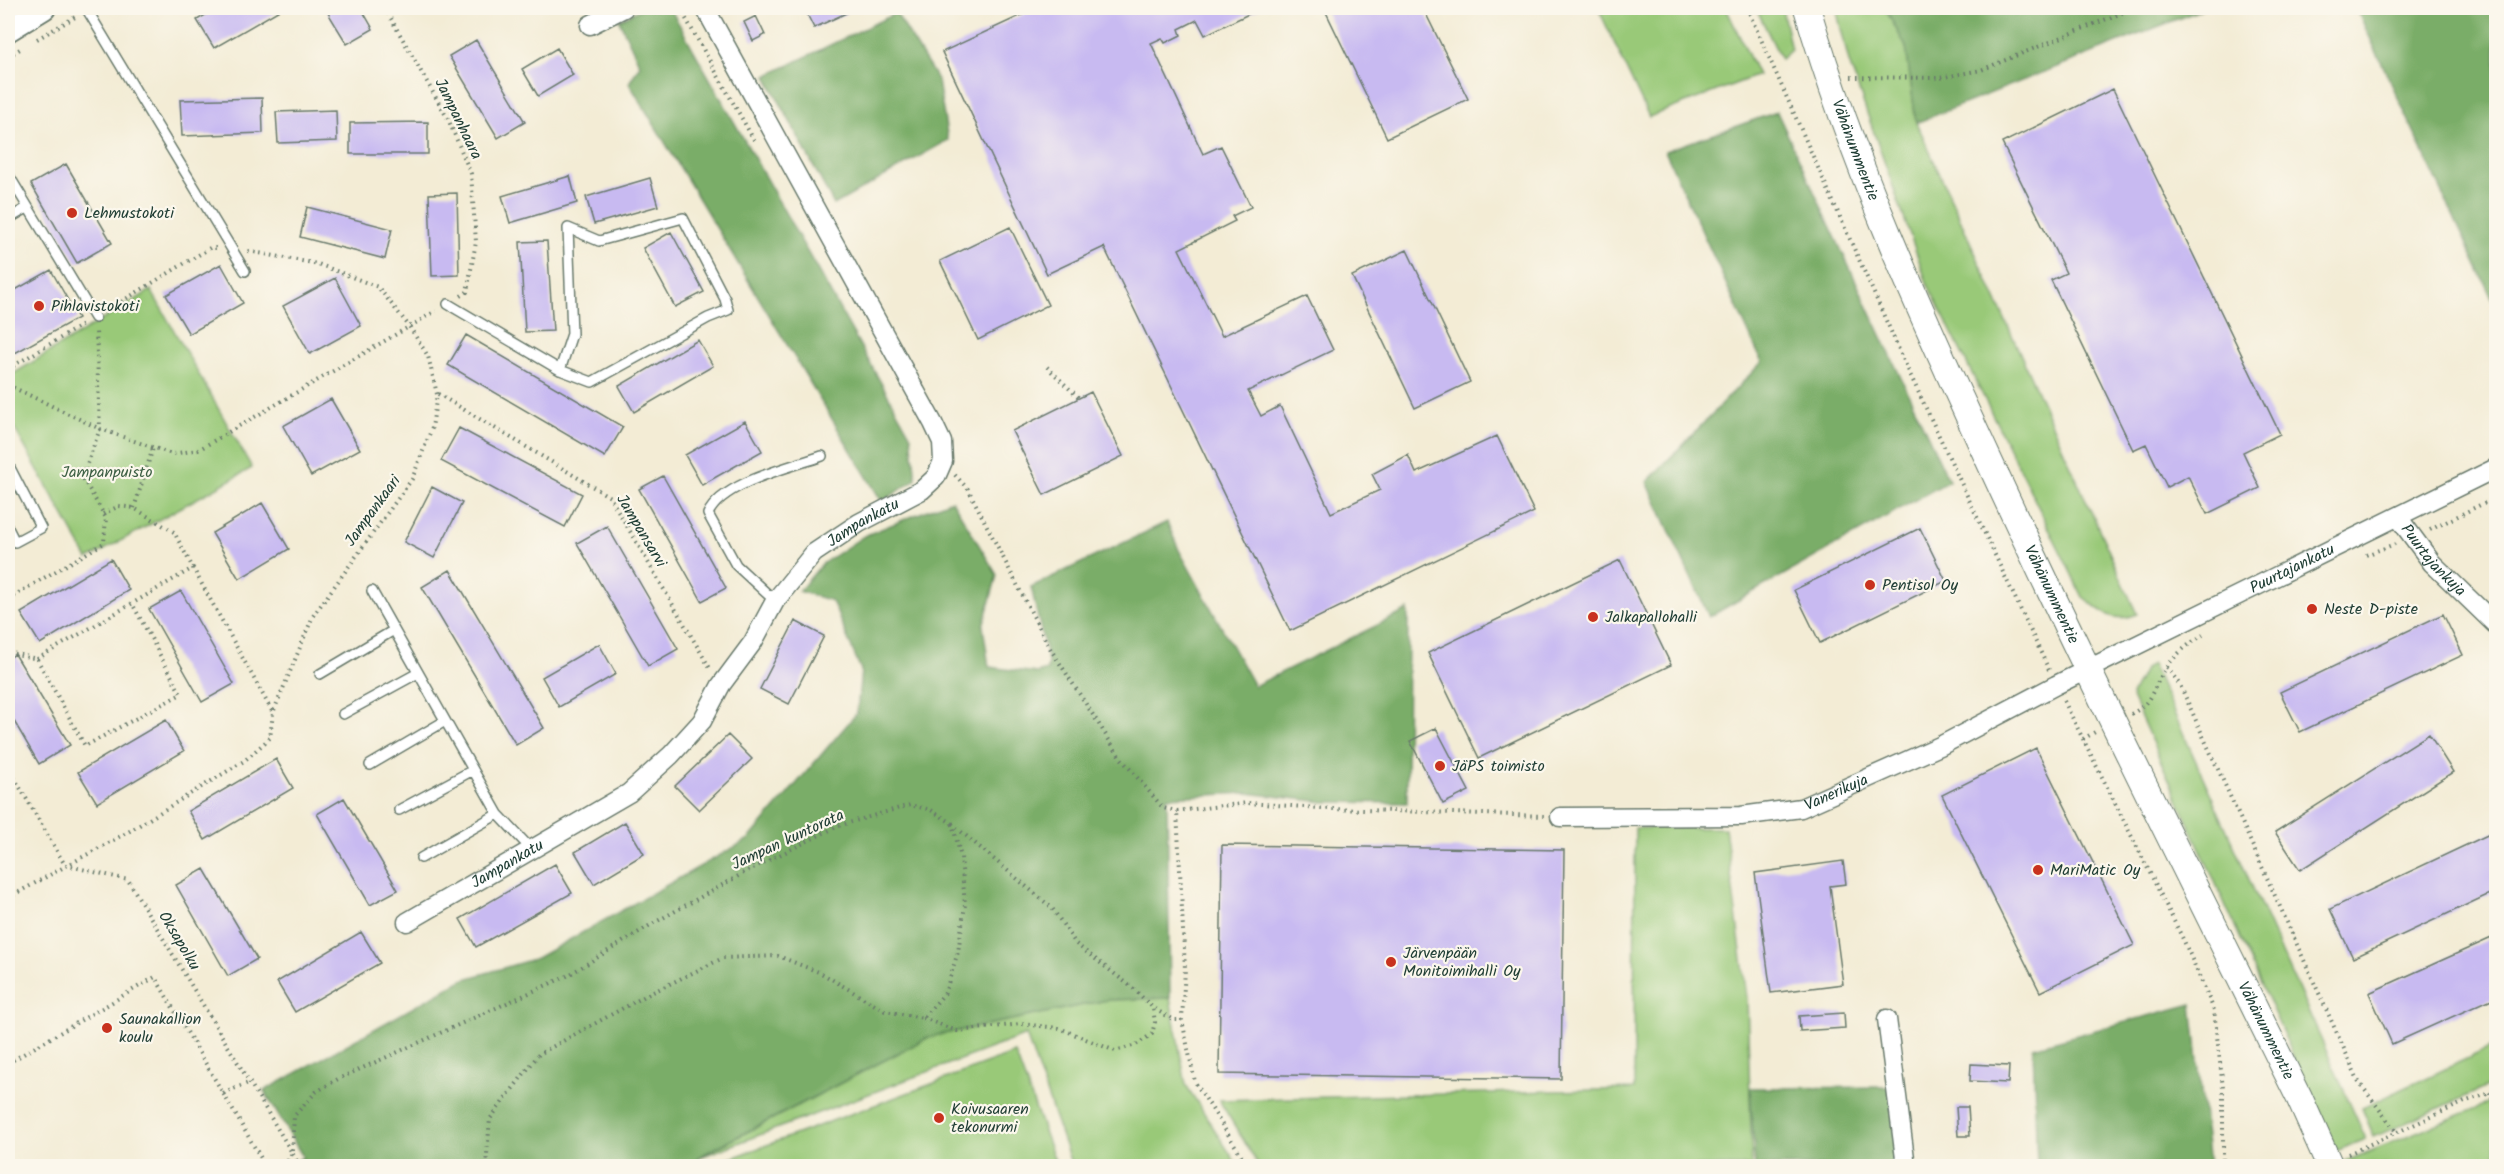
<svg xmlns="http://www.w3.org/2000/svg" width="2504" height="1174" font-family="Kalam,sans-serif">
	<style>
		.green { fill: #99c978; stroke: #5c8356; stroke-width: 1.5 }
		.forest { fill: #7aad68; stroke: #4c754e; stroke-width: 1.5 }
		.building { fill: #c8baf1 }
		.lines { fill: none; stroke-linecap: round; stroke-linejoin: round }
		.service-casing { stroke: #697a6c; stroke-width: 12 }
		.minor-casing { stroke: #697a6c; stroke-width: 21 }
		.tertiary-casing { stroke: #697a6c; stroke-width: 26 }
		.secondary-casing { stroke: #697a6c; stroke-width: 28 }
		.path { stroke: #697a6c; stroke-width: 4; stroke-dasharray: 1.5 4.5; stroke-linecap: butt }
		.service { stroke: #fff; stroke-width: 9 }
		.minor { stroke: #fff; stroke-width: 18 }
		.tertiary { stroke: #fff; stroke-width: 22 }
		.secondary { stroke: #fff; stroke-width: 26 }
		.poi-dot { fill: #c8321e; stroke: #fbf7ec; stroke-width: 2 }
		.labels { text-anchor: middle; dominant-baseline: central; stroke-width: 4.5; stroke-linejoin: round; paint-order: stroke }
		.street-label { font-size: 16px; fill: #1f3d34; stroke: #fbf7ec }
		.poi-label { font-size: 16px; fill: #1f3d34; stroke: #fbf7ec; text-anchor: start }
		.park-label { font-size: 16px; fill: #3e6045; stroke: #fbf7ec }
	</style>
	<rect width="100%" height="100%" fill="#fbf7ec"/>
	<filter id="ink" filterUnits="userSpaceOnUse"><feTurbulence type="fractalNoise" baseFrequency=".0167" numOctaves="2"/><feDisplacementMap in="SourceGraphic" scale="12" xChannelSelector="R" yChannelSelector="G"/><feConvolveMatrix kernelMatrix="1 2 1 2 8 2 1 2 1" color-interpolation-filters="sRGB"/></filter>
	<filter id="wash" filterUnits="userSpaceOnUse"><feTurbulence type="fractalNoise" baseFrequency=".008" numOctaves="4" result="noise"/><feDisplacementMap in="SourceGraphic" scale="24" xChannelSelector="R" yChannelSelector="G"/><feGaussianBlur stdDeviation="1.35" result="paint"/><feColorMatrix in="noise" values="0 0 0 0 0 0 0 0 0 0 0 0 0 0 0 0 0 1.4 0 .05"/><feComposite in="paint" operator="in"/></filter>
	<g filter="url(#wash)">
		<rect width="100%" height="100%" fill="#f3ecd5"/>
		<!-- green -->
		<path class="green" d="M1598,8H1726L1758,75L1649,117Z
			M1756,8H1782L1791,50L1781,59Z
			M1836,8H1885L1906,47L1916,121L2137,614C2111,624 2103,612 2083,597L1927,283L1849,62Z
			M151,290L252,468L88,559L8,417V377Z
			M2152,664L2366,1139L2336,1151L2131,695L2144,669Z
			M1635,828H1725L1747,998L1752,1166H1259L1219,1100L1634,1089Z
			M1170,998L1186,1085L1238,1166H1072L1026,1035L698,1158L929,1037L1107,1000Z
			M2496,1045V1083L2374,1137L2362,1108Z
			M1015,1053L1057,1166H723L721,1162Z
			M2496,1100V1166H2342L2341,1163Z"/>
		<!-- forest -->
		<path class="forest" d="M642,8H670L911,436L916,479L882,502L629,83L640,65L619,20Z
			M1885,8H2205L1916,123L1906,47Z
			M2356,8H2496V307Z
			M896,13L938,81L948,140L834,205L766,76Z
			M1777,112L1949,481L1709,617L1647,482L1762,362L1665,151Z
			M952,500L997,575L983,626L989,667L1037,673L1047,670L1048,662L1031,587L1167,522L1179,550L1254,686L1408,610L1407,803L1324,802L1247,793L1167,797L1170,998L1107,1000L929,1037L698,1157L701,1166H288L303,1157L264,1091L462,980L537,958L749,839L857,713L861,670L832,601L799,591L822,564L864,536Z
			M2192,1004L2209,1166H2037L2033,1047Z
			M1890,1087L1900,1166H1755L1750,1088Z"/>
		<g id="blocks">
			<!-- building -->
			<path class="building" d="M217,8H283L214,48L197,20Z
				M325,8H361L373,29L347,44Z
				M804,8H857L814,28Z
				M1037,8H1261L1205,35L1197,20L1179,29L1181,35L1165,43L1162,38L1151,43L1203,154L1221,146L1251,207L1232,216L1235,221L1179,249L1222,336L1307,296L1333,350L1248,391L1261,416L1280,406L1331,513L1380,490L1372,474L1408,455L1416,473L1497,436L1534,512L1290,631L1104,247L1047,274L942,52Z
				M1324,8H1423L1468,99L1387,138Z
				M756,16L765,35L753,41L744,22Z
				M476,40L525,122L498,138L449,56Z
				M557,48L573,75L538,96L522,69Z
				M2113,89L2280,434L2243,452L2260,488L2207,514L2188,476L2167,487L2146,444L2133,450L2051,280L2066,273L2002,143Z
				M262,98L263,133L182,136L180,100Z
				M336,110L337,141L278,143L276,112Z
				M428,122V154H350V123Z
				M66,164L112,243L77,263L31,184Z
				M570,176L577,203L510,223L502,196Z
				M650,178L658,206L594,224L586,197Z
				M457,193L459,275L432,276L429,194Z
				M307,207L392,229L385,259L300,237Z
				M1010,227L1048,305L978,340L940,261Z
				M671,232L704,292L675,307L643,248Z
				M547,241L553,331L525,332L520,242Z
				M1407,250L1470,382L1415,408L1352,276Z
				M221,264L243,303L189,334L166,295Z
				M51,270L78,318L15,353L8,340V294Z
				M335,278L361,326L310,354L283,306Z
				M466,335L623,427L605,457L448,365Z
				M698,340L713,366L634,412L619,386Z
				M1091,392L1123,456L1044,495L1012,431Z
				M331,399L360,449L311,476L283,426Z
				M745,421L762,451L702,485L685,455Z
				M459,428L582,494L565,527L441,461Z
				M663,476L726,588L702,601L639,489Z
				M432,487L462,503L434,558L404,542Z
				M262,503L289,549L239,579L212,533Z
				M607,526L678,649L648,666L577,543Z
				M1920,528L1946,581L1820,643L1794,590Z
				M111,559L129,590L40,644L21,613Z
				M1620,560L1671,665L1479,758L1428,653Z
				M450,570L544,728L516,745L422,587Z
				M181,591L234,684L202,702L149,609Z
				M2443,614L2463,655L2300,732L2280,692Z
				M795,621L824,636L789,704L760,689Z
				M599,644L616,674L559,707L542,677Z
				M15,654L70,745L39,764L8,711V659Z
				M166,720L184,751L97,803L78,772Z
				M1436,728L1469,791L1443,804L1410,741Z
				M2429,734L2453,772L2300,870L2275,832Z
				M728,735L752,759L699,810L675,786Z
				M2036,748L2134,945L2040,992L1942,795Z
				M276,759L293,788L205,840L188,811Z
				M344,798L398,890L370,905L317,814Z
				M625,822L644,854L594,884L575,852Z
				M2496,831V891L2353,958L2330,909Z
				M1222,845L1564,850L1561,1079L1219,1074Z
				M1843,861L1846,884L1830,886L1843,984L1771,993L1755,873Z
				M555,864L572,893L476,947L460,919Z
				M204,869L257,959L228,976L176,885Z
				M361,932L380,963L295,1012L277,982Z
				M2496,936V997L2392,1044L2369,993Z
				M1844,1013L1845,1028L1800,1031L1799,1016Z
				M1971,1064L2009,1066L2008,1083L1970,1081Z
				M1956,1107H1968L1970,1136H1958Z"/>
		</g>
	</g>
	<g filter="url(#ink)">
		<use href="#blocks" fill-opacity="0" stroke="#697a6c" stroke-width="1.5"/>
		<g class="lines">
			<!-- service casing -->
			<g class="service-casing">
				<path id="service" d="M86,8L245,271
					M8,174L95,318
					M8,219L27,208
					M448,304L560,370L572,334L568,228L599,241L683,218L725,299L728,310L708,318L592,382L560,370
					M8,464L41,528L15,542L8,528
					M372,591L498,814L531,849
					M775,601L736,565L708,514C722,482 792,467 822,456
					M320,674L394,630
					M343,714L418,673
					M370,765L445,721
					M399,810L473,770
					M421,858L498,814"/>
			</g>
			<!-- minor casing -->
			<g class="minor-casing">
				<g id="minor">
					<path d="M590,25L624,8"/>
					<path id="s1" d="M2398,517L2432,563L2496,625"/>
					<path id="s2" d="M1560,817L1741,816L1801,808L1940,746L2056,685L2496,468"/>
					<path id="s3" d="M407,922L629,793L671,755L702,721L721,685L753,642L775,601L814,553L859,523L922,490L936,477L943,461L942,442L933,423L705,8"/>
					<path d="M1887,1019L1906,1166"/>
				</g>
			</g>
			<!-- tertiary casing -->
			<g class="tertiary-casing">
				<path id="tertiary" d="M8,30L44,8"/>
			</g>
			<!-- secondary casing -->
			<g class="secondary-casing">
				<g id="secondary">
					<path id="s4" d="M1807,8C1853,165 1922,316 1991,465C2089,678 2195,887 2299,1097L2330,1166"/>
				</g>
			</g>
			<!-- path -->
			<path class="path" d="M385,8L448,119L471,174L476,242L467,292L461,296
				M680,8L754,140
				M1747,8L1909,372L2049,670
				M37,39L77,16
				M8,56L20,49
				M1851,77L1940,78L1981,70L2134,8
				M106,311L210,248H216
				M1047,367L1079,398
				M8,369L84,324
				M8,385L100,429L172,454L198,450L436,311
				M438,394L610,497L711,670
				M955,475L968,489L1048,645L1120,757L1163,808L1177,811
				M134,508L153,448
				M103,514L119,506L134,508L174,532L193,568
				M2430,530L2496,497
				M2366,555L2395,544
				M8,599L104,543L106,518L82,477L100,429L96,330
				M8,652L37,659L193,568L273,713
				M37,659L85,746L181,694L132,603
				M2167,667L2180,685L2359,1082L2397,1133
				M2064,701L2184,941L2214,1010L2223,1088V1166
				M2131,714C2149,705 2151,694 2160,678C2170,659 2185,646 2203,635
				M2083,739L2095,732
				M8,767L65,865L128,880L300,1166
				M952,824L1052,908L1076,944L1134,989L1153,1008L1174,1020H1182
				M8,898L128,832L244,761L270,738L273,713L313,616L412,479L432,428L437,394L428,356L409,326L378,287L318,264L248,251
				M923,1018L957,1031L1021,1024L1059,1028L1115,1051L1136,1045L1152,1034L1155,1022L1153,1009
				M8,1063L155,977L265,1165L263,1166
				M2490,1092L2496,1104
				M223,1093L251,1082
				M2348,1154L2467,1101L2496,1091
				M285,1166L292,1153L294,1116L316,1092L338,1079L567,976L652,924L751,869L838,826L910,805L931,810L952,823L961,857L965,905L958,952L945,993L923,1018L885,1011L821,973L778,956L723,958L649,994L539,1054L490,1119L486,1166
				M1248,1166L1195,1082L1182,1020L1185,969L1177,811L1248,803L1333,809L1544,816"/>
			<!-- service -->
			<use href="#service" class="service"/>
			<!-- minor -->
			<use href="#minor" class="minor"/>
			<!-- tertiary -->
			<use href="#tertiary" class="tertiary"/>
			<!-- secondary -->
			<use href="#secondary" class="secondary"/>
		</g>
	</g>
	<!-- markers -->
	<g class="poi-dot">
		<circle cx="72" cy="213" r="6"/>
		<circle cx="39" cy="306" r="6"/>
		<circle cx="1870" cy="585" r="6"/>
		<circle cx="2312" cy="609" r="6"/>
		<circle cx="1593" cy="617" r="6"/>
		<circle cx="1440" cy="766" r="6"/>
		<circle cx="2038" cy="870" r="6"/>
		<circle cx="1391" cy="962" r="6"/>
		<circle cx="107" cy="1028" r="6"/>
		<circle cx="939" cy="1118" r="6"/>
	</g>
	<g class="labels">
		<!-- street labels -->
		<g class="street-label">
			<text transform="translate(458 119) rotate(64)">Jampanhaara</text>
			<text stroke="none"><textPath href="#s4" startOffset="150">Vähänummentie</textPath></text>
			<text transform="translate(373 511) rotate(-54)">Jampankaari</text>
			<text stroke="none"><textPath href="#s3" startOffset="620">Jampankatu</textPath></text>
			<text transform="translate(641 531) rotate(59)">Jampansarvi</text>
			<text stroke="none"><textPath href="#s1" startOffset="56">Puurtajankuja</textPath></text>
			<text stroke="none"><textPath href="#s2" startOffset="788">Puurtajankatu</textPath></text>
			<text stroke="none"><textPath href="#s4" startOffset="636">Vähänummentie</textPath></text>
			<text stroke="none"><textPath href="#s2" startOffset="280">Vanerikuja</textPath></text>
			<text transform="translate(788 840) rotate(-25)">Jampan kuntorata</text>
			<text stroke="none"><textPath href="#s3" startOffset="116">Jampankatu</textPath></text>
			<text transform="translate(179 941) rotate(59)">Oksapolku</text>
			<text stroke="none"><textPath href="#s4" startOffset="1122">Vähänummentie</textPath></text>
		</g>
		<!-- poi labels -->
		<g class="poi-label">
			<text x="84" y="213">Lehmustokoti</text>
			<text x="51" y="306">Pihlavistokoti</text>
			<text x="1882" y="585">Pentisol Oy</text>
			<text x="2324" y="609">Neste D-piste</text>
			<text x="1605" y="617">Jalkapallohalli</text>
			<text x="1452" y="766">JäPS toimisto</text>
			<text x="2050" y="870">MariMatic Oy</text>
			<text x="1403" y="953">Järvenpään<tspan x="1403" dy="18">Monitoimihalli Oy</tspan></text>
			<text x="119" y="1019">Saunakallion<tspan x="119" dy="18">koulu</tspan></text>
			<text x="951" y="1109">Koivusaaren<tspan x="951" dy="18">tekonurmi</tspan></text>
		</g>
		<!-- park labels -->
		<g class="park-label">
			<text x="107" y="472">Jampanpuisto</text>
		</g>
	</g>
	<!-- margin -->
	<rect width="2504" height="1174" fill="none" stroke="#fbf7ec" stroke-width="30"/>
</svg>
